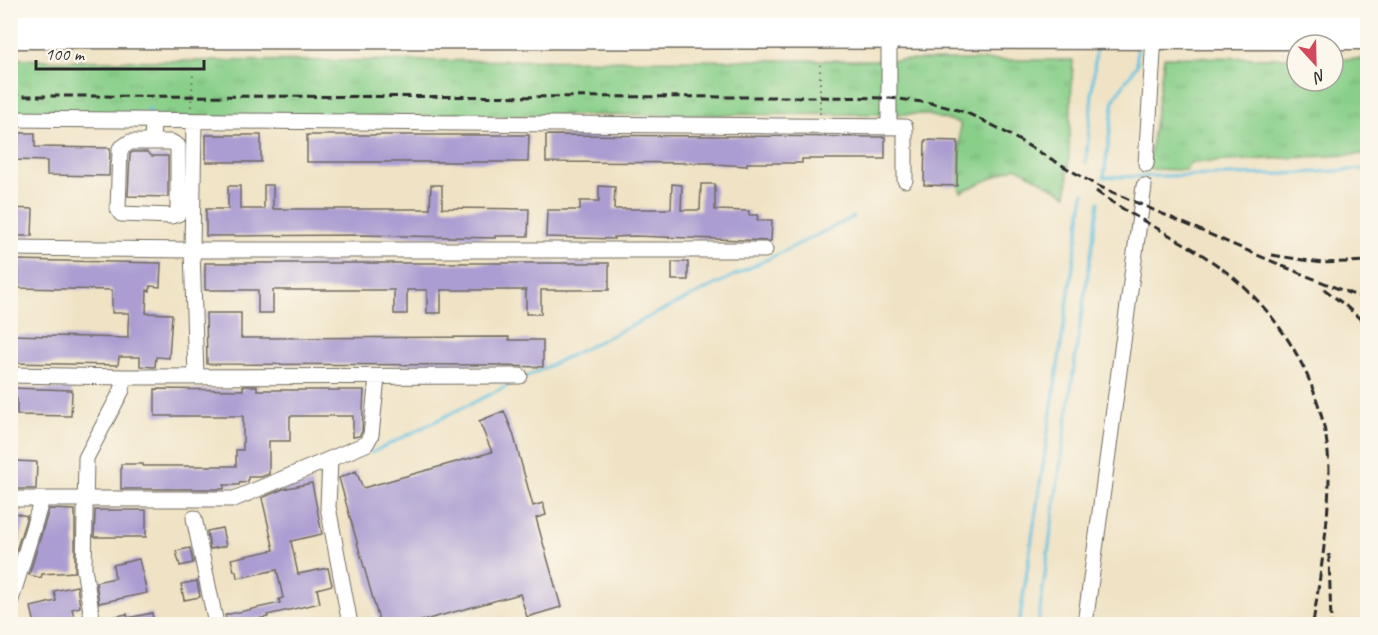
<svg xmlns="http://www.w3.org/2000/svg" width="1378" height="635" font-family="Caveat,sans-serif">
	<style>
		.grass { fill: url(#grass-tufts); stroke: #5a7d5a; stroke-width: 1.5 }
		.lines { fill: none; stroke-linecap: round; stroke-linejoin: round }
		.stream { stroke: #62c0e0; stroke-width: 3 }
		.building { fill: #ab9dd1 }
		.minor-casing { stroke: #706b61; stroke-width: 17 }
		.highway-casing { stroke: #706b61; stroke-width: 25 }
		.path { stroke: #706b61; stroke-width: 2; stroke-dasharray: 1.5 4.5; stroke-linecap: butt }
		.minor { stroke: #fff; stroke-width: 15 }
		.highway { stroke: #fff; stroke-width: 22 }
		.rail { stroke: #2b2b2b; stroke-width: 3; stroke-dasharray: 9 4.5; stroke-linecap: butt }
	</style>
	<defs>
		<pattern id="grass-tufts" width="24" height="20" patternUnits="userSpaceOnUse" patternTransform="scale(1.5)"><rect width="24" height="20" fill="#89cf89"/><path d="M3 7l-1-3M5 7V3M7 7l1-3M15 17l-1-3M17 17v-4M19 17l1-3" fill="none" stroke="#76b276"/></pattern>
	</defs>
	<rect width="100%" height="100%" fill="#fbf7ec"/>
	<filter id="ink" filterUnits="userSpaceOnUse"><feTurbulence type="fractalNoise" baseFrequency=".0167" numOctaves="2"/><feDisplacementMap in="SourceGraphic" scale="12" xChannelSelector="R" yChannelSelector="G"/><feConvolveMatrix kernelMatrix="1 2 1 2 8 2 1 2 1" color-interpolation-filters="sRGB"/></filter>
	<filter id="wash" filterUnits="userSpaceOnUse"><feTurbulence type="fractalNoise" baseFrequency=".008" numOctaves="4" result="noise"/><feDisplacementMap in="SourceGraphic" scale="24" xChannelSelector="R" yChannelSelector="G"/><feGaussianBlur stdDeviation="1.35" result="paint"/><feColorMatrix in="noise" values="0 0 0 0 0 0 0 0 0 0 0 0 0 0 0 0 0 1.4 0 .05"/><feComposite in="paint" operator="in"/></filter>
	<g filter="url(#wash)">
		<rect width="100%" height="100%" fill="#f0e3c5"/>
		<!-- grass -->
		<path class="grass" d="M1164,57L1297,58V81H1333V59H1367V154L1190,163L1186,170L1148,169Z
			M10,58L57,61L1073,60L1067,195L1016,167L961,192L959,187L960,123L923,114L194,117L11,115Z"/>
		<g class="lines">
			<!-- stream -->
			<path class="stream" d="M1137,48V65L1114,99L1104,177L1285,174L1368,169
				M149,114V108
				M1086,162L1096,48
				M524,378L854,217
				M371,453L515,382
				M1019,624L1084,193
				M1038,624L1079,331L1099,202"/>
		</g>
		<g id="blocks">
			<!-- building -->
			<path class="building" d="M10,133H35V147L110,148L109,176L47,175V161L13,160Z
				M206,135H261V162H206Z
				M307,135H529L528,162H307Z
				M546,135L885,137V159H802V163H747V166L714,164V163L546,162Z
				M925,140L958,141L957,186L924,185Z
				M133,152H147L152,156H168V197L128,196L130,154Z
				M672,184L682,185L681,210H700L701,184H715V210L749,211V215H758L757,220H772L771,241L634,236L614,237V239L546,237L547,210H580V201H599V186L615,187L614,209H671Z
				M264,185H273V209H430L431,185H442V208L529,209L528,236H495V238L361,235L206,236V209H228V186H240V209H264Z
				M10,208L33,209L32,236H10Z
				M14,260L161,263L160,287L150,286V291L147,290L146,313L172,314L169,358L156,357L155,367L140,366V357H119L118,365L10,363V335L128,338V326L129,313H112V290L19,288V271H14Z
				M672,262H688V280H672Z
				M205,263H609V290H541V314H526V290H441V313H427V290H407V314H394V290H273V313H258V290H205Z
				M206,313H241V338L509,337V340H543V367L501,366V365L207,364Z
				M243,386H257V390H364L362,432L359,436L353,437V416H290V441H269V474L261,477H248V482L239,483V485H224V489H121V464H143V466H236V450H243V416H155V389L243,390Z
				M12,388L72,390L71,416L17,415V399H12Z
				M504,411L513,433L533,506L543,503L546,515L536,518L561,607L527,617L520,594L410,624H380L339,478L356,471L363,488L492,452L479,421Z
				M16,461L37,462L36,489H16Z
				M312,483L322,534L291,541L298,574L328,568L332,585L317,589L320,603L267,615L268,617L228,624L225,615L280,603L279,599L283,598L277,570L237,578L236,571H234L231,559L274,550L262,498L283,489Z
				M49,509L75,510V572L42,574L41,578L29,575Z
				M95,510H146V537H94Z
				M10,512L27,516L12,564H10Z
				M222,528L226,546L210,549L207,531Z
				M190,548L193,563L180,566L176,551Z
				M139,559L147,593L99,603L96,582L115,578L113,565Z
				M197,581L200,597L184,600L181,584Z
				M77,586L80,607L72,609L75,620L50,624H35L31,607L56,601L54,591Z
				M152,613L154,624H102V619L127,614L128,618Z"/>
		</g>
	</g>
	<g filter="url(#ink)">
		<use href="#blocks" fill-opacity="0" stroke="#706b61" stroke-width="1.5"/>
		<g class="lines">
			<!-- minor casing -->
			<g class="minor-casing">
				<path id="minor" d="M889,38V126
					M10,119L905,127V180
					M194,122L192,250L196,377
					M152,142H130L120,149L118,209L121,214L172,216L178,214V146L171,142H152L153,121
					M1146,164L1154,37
					M10,248L192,250H765
					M10,375L124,377L520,376
					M330,459L328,507L350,624
					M10,499H234L366,444L371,435L377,378
					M194,518L216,624
					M10,603L42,499
					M93,624L84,568L86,458L122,390L124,377
					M1085,624L1144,186"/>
			</g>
			<!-- highway casing -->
			<g class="highway-casing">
				<path id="highway" d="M10,17L1144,20L1368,18
					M10,37L1368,38"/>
			</g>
			<!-- path -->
			<path class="path" d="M191,107L193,73
				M820,114V65"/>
			<!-- minor -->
			<use href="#minor" class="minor"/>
			<!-- highway -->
			<use href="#highway" class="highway"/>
			<!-- rail -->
			<path class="rail" d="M10,96L820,97L890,98L931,103L965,112L996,127L1096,185L1285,267L1349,293L1368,299
				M1096,191C1134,219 1179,237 1217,265C1283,312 1329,392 1329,474C1329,525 1320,575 1313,624
				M1272,255L1322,263L1368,261
				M1324,289L1346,306L1368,326
				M1329,554L1331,624"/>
		</g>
	</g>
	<!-- margin -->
	<rect width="1378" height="635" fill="none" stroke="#fbf7ec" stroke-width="36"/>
	<!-- north arrow -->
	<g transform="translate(1315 63) rotate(158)"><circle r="28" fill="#fbf7ec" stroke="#a8a59f" stroke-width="1.5"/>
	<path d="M0-4.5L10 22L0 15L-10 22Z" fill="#d1495b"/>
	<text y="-9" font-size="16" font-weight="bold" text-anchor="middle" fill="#2b2b2b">N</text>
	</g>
	<!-- scale -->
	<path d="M36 60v9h168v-9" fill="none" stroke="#2b2b2b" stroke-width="3"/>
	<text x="45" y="60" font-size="18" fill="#2b2b2b" stroke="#fbf7ec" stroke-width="4.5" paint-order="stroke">100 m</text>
</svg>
